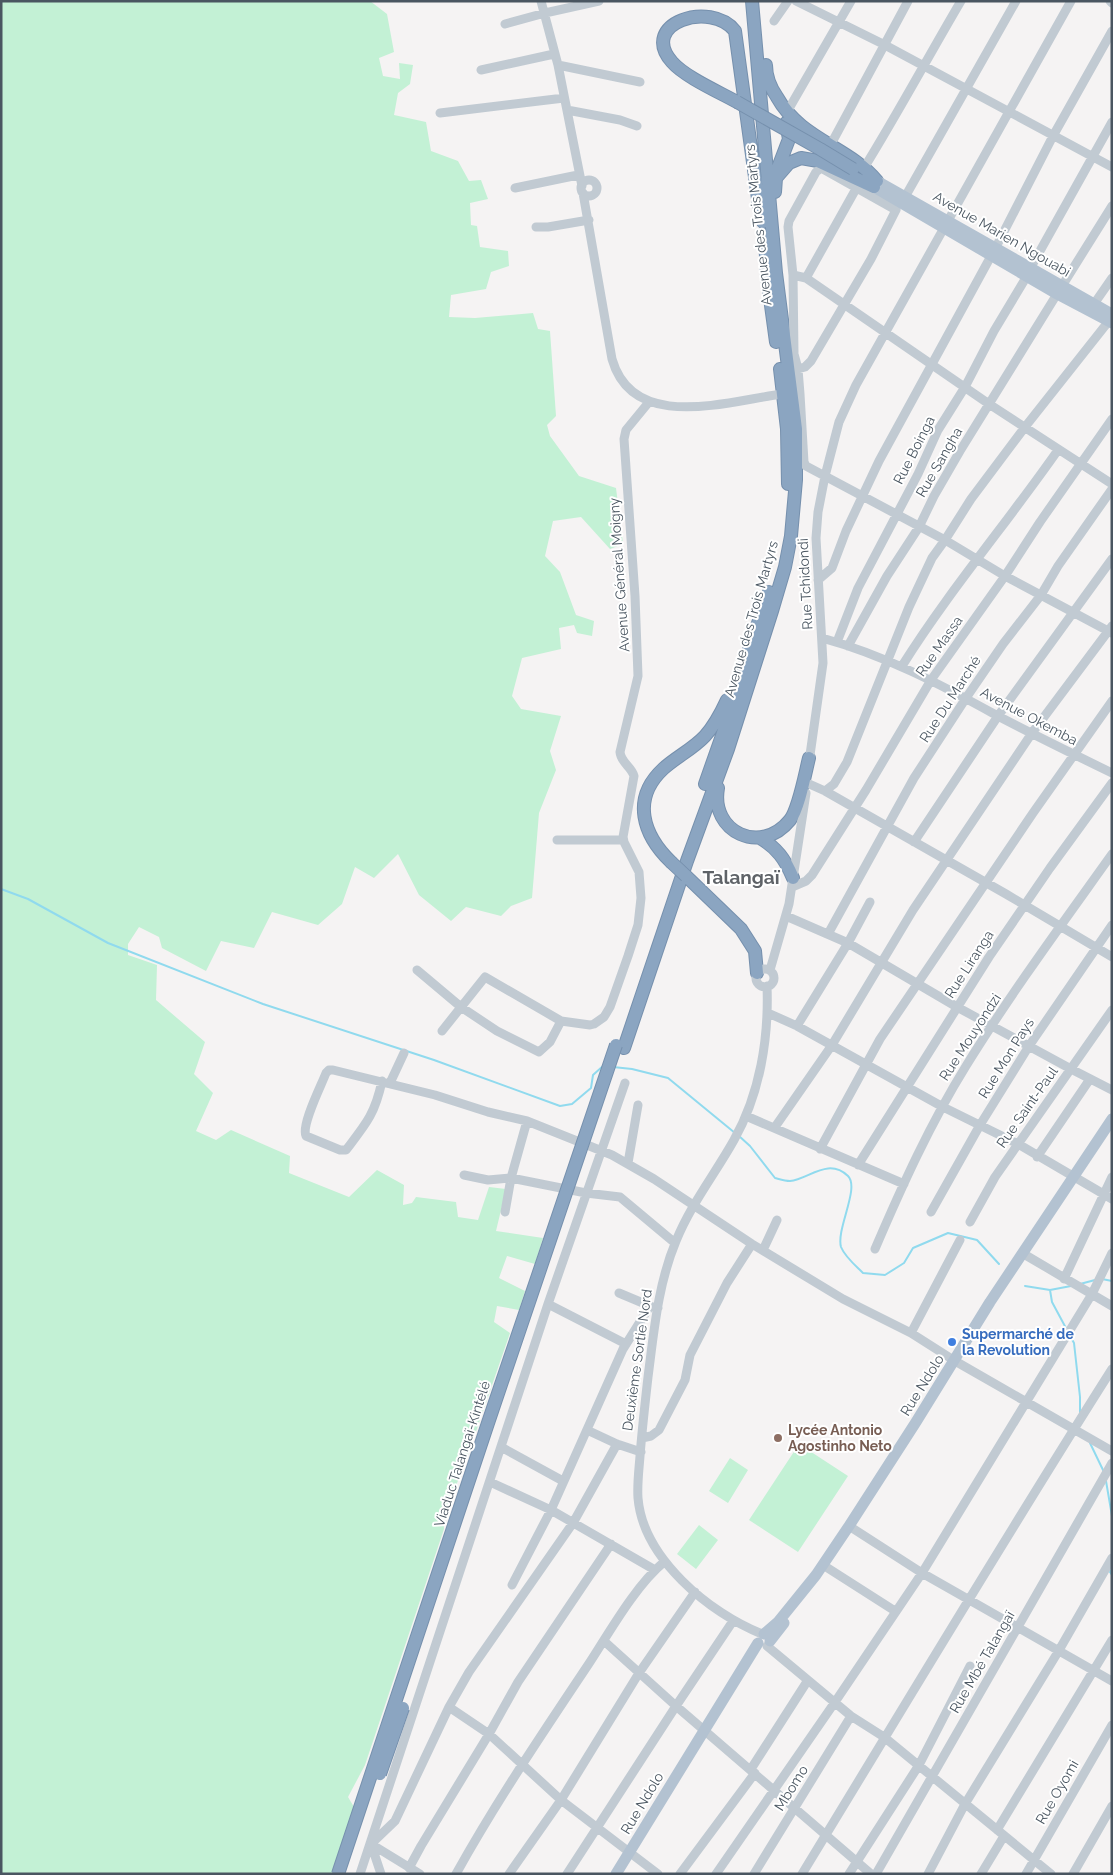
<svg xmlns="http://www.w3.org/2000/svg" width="1113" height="1875" font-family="Raleway,sans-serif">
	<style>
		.green { fill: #c3f1d5 }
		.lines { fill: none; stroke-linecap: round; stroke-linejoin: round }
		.stream { stroke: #90daee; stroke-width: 2 }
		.highway-casing { stroke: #7690ad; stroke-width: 14 }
		.minor { stroke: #c1cad2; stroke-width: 9 }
		.major { stroke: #b3c2d1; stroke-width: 11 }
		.highway { stroke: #8ba5c1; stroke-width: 12 }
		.highway-bridge-casing { stroke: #7690ad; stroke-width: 14; stroke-linecap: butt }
		.highway-bridge { stroke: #8ba5c1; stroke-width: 12 }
		.shop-dot { fill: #3f7fe0; stroke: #fff; stroke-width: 2 }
		.education-dot { fill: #8d6e63; stroke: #fff; stroke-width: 2 }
		.labels { text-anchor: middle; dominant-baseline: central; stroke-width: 4; stroke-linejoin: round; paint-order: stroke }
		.street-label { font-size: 14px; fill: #4a5661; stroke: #fff }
		.shop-label { font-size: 14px; font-weight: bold; fill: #366cbe; stroke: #fff; text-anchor: start }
		.education-label { font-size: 14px; font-weight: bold; fill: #785e54; stroke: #fff; text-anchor: start }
		.district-label { font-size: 19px; font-weight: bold; fill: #5f6368; stroke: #fff }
	</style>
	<rect width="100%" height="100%" fill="#f5f3f3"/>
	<!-- green -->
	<path class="green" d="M1,1H370L387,14L394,52L379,58L383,76L400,79L399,63L413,65L410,84L398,93L394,115L426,122L431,151L458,161L469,181L481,180L488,199L470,203L471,225L477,226L480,247L508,251L509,266L491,272L486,289L451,295L449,317L475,318L533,313L538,329L550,331L556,416L547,425L550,436L579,476L616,488L623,544L610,549L581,517L553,521L545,556L560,572L576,615L594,621L592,636L577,633L574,625L559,628L561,649L522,658L512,696L521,709L561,716L550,751L556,770L539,813L532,898L511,906L501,916L466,907L451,921L419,895L398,854L374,878L355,867L342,904L318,925L272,912L254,948L221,941L206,971L162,948L159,937L139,927L128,944V955L157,965L156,1000L205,1042L194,1074L213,1093L196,1131L216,1140L231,1130L290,1156L289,1173L349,1197L377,1170L404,1185L403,1205L412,1203L416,1197L456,1202L458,1217L478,1220L489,1187L506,1189L496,1231L543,1238L535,1264L507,1256L499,1278L525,1291L519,1310L497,1306L494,1322L510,1333L462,1472L443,1514L444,1529L365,1765L348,1797L354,1807L332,1874H1Z
		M799,1444L848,1476L798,1552L749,1520Z
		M730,1458L748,1470L728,1503L709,1491Z
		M699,1525L718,1540L696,1569L677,1554Z"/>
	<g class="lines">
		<!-- stream -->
		<path class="stream" d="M1,889L28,899L108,943L263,1004L434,1060L560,1106L572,1104L591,1088L593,1075L603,1066
			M613,1067L632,1069L668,1078L735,1133
			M739,1136L750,1146L775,1178C779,1179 785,1181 790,1181C809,1179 828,1157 848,1176C860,1188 836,1229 841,1247C845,1257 856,1266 863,1273L885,1275L904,1263L913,1248L948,1233L977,1240L999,1264
			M1102,1279L1112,1281
			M1080,1284L1095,1280
			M1025,1286L1050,1290L1071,1286
			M1050,1290L1052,1302L1067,1330
			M1070,1336L1074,1343L1080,1397V1413
			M1090,1443L1103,1470
			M1106,1481L1112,1516
			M1112,1569L1110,1572L1112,1575"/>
		<!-- highway casing -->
		<g class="highway-casing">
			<path id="highway" d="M766,65C766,77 770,87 777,97C801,140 848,146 877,181
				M737,102C719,92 685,77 672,62C638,23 711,0 735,31L759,206L763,222
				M776,173L789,139L786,123
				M775,192L776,178L789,163L801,158L818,161L874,187
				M765,238L767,276L776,342
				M780,369L787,429L788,484
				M705,784L736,696L751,643L769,592
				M718,788C710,832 761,856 790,820C799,808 805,774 809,758
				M760,838C777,848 785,859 793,878
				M671,862C643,835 631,799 663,769C676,757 693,749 705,736C715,725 721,713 727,700
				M686,876L741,929L755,951L757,973
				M624,1048L687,861L728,749L772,611L785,567L791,536L796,480V429L776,273L752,1"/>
		</g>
		<!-- minor -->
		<path class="minor" d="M541,1L558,65L582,186
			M796,1L883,44L1112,167
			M1110,1L1112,3
			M774,21L788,1
			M505,24L545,13L599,1
			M558,65L640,82
			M481,70L554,54
			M567,110L620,120L637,126
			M787,112L851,1
			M440,113L564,98
			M830,146L908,1
			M864,168C898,113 928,57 961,1
			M581 188a8 8 0 1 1 16 0a8 8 0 1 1-16 0Z
			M515,188L578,175
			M583,193L612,359C633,433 728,401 782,394
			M905,197L1016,1
			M536,227H548L589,220
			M996,247L1053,136L1112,31
			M1031,267L1112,122
			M793,275L806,278L989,404L1112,484
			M806,278L857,187
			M1062,286L1112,206
			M1094,304L1112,278
			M798,369L805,367L811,361L871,259L896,210L823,169H820L816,172L789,221L788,227L793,275L794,354L798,369L800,394L804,462L806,466L945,540L1005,576L1112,633
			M818,580L832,568L846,531L879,461L991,256
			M822,638C884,655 940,684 996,715C1034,735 1073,754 1112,773
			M837,642L858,588L918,474L938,430L965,387L994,331L1027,276
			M848,646L887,576L919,527L934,496L960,451L1057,294
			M902,666C949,591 1007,523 1058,450
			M809,762L823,663L816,538L818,512L825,476L839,422L856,385L1071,1
			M807,783L825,791L1006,894L1112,957
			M825,791L834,784L847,762L909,607L932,558L945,540L971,499L1025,427L1112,317
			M557,840H623
			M914,842L998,716L1112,559
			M792,887L806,881L812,875L866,790L931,680L1005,576L1040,522L1112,419
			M786,916L848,943L957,1007L1071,1069L1112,1090
			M828,934L914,778L966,698L1003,644L1041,595L1058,566L1112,489
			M756 978a9 9 0 1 1 18 0a9 9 0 1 1-18 0Z
			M417,970L461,1007L497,1031L539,1052L550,1042L561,1021
			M770,970L789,904L806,793
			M768,1013L797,1026L943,1107L1018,1144L1112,1199
			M797,1026L848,943L870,902
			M442,1031L485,977L561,1021L590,1025L594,1024L604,1017L610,1007L628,956L638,925L641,898L639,872L624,842L623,837L634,776C631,766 621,763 620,752L638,676L635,596L624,439L626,430L649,402
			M382,1081C375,1114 366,1124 346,1150H340L306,1136C301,1125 321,1086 326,1073L329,1070H333L435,1095L488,1112L527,1121L612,1155L654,1179L752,1244L843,1299L911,1333L955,1361L1112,1451
			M390,1083L404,1053
			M746,1116L904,1184
			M775,1127L832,1045L913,910L1032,733L1112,626
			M820,1149L880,1039L1033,813L1112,701
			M1037,1157L1090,1079
			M628,1163L638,1105
			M858,1165L989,957L1050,868L1112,783
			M464,1175L488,1180L511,1178L586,1193L620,1197L675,1243
			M505,1212L511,1178L527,1121
			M931,1212L980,1125L1029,1046L1112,925
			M970,1222L995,1177L1112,1010
			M875,1249C902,1186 930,1124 966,1066C1011,993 1062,924 1112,854
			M763,1250L777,1220
			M1022,1253L1112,1306
			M1064,1279L1112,1177
			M619,1293L650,1306
			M548,1304L626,1344
			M911,1333L960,1240
			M587,1430L617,1444L641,1452
			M642,1438L651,1436L659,1430L685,1380L690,1355L727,1283L752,1244
			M501,1447L563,1481
			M490,1482L551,1510L655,1570
			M849,1526L922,1573L1112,1681
			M823,1565L895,1611
			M512,1585L551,1510L623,1349L650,1306L658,1308
			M762,1634C709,1613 643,1558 638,1498C637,1484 639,1470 640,1456C642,1430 645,1404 648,1377C654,1331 658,1284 676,1241C691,1204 715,1174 734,1140C760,1094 769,1038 767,986
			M604,1641L676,1706L871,1874
			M767,1646L851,1716L884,1737L1051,1874
			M449,1707L489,1734L561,1800L658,1874
			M751,1769L808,1680
			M997,1830L1112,1640
			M371,1844L420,1874
			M409,1868L421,1846L489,1734L518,1682L611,1544
			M360,1874L548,1304L625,1083
			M381,1874L371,1844L395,1821L449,1707L469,1672L573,1523L617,1444
			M456,1874C496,1802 542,1734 588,1665C609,1633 635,1586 664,1562
			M509,1874L561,1800L639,1673L695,1592
			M567,1874L676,1706L733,1621
			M680,1874L755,1773
			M716,1874L835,1702L922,1573L1092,1294L1112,1253
			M754,1874L851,1716
			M802,1874C905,1705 1006,1536 1112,1369
			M849,1874L919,1765L970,1666
			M876,1874L1112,1463
			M928,1874L965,1804L1058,1652L1112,1558
			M981,1874L1004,1836
			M1026,1874L1112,1725
			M1073,1874L1112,1806"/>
		<!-- major -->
		<path class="major" d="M877,181L1110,313
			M874,187L1057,294L1112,323
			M764,1634L778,1622L816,1575L849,1526L916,1422L990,1302L1112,1119
			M770,1641L784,1623
			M616,1874L758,1643"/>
		<!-- highway -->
		<use href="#highway" class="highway"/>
		<!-- highway-bridge casing -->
		<g class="highway-bridge-casing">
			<path id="highway-bridge" d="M737,102L820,149L853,169
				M671,862L686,876
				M380,1774L403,1708
				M338,1874L488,1423L616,1045"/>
		</g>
		<!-- highway-bridge -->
		<use href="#highway-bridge" class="highway-bridge"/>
	</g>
	<!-- markers -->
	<circle class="shop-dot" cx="952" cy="1342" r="5"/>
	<circle class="education-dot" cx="778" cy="1438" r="5"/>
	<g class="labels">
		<!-- street labels -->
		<g class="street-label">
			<text transform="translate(758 225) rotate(-96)">Avenue des Trois Martyrs</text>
			<text transform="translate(1002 234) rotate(30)">Avenue Marien Ngouabi</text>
			<text transform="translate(914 450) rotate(-63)">Rue Boinga</text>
			<text transform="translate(939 462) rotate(-60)">Rue Sangha</text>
			<text transform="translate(619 575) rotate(-94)">Avenue Général Moigny</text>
			<text transform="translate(805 584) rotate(-93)">Rue Tchidondi</text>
			<text transform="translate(751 619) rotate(-74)">Avenue des Trois Martyrs</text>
			<text transform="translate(939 646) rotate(-55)">Rue Massa</text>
			<text transform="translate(950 699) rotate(-57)">Rue Du Marché</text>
			<text transform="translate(1029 716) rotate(28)">Avenue Okemba</text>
			<text transform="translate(969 964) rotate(-57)">Rue Liranga</text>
			<text transform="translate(970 1037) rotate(-57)">Rue Mouyondzi</text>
			<text transform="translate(1006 1058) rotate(-58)">Rue Mon Pays</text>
			<text transform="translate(1027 1107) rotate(-55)">Rue Saint-Paul</text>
			<text transform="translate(637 1360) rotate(-82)">Deuxième Sortie Nord</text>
			<text transform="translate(922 1385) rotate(-58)">Rue Ndolo</text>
			<text transform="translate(462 1454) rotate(-72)">Viaduc Talangaï-Kintélé</text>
			<text transform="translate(982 1662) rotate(-60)">Rue Mbé Talangaï</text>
			<text transform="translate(791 1788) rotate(-58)">Mbomo</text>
			<text transform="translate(1057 1792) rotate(-60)">Rue Oyomi</text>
			<text transform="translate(642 1803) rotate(-59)">Rue Ndolo</text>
		</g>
		<!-- shop labels -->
		<g class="shop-label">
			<text x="962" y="1334">Supermarché de<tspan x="962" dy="16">la Revolution</tspan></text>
		</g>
		<!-- education labels -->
		<g class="education-label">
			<text x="788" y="1430">Lycée Antonio<tspan x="788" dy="16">Agostinho Neto</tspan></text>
		</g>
		<!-- district labels -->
		<g class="district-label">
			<text x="741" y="877">Talangaï</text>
		</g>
	</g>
	<!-- border -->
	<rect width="1113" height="1875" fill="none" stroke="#4a5661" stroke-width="5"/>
</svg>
